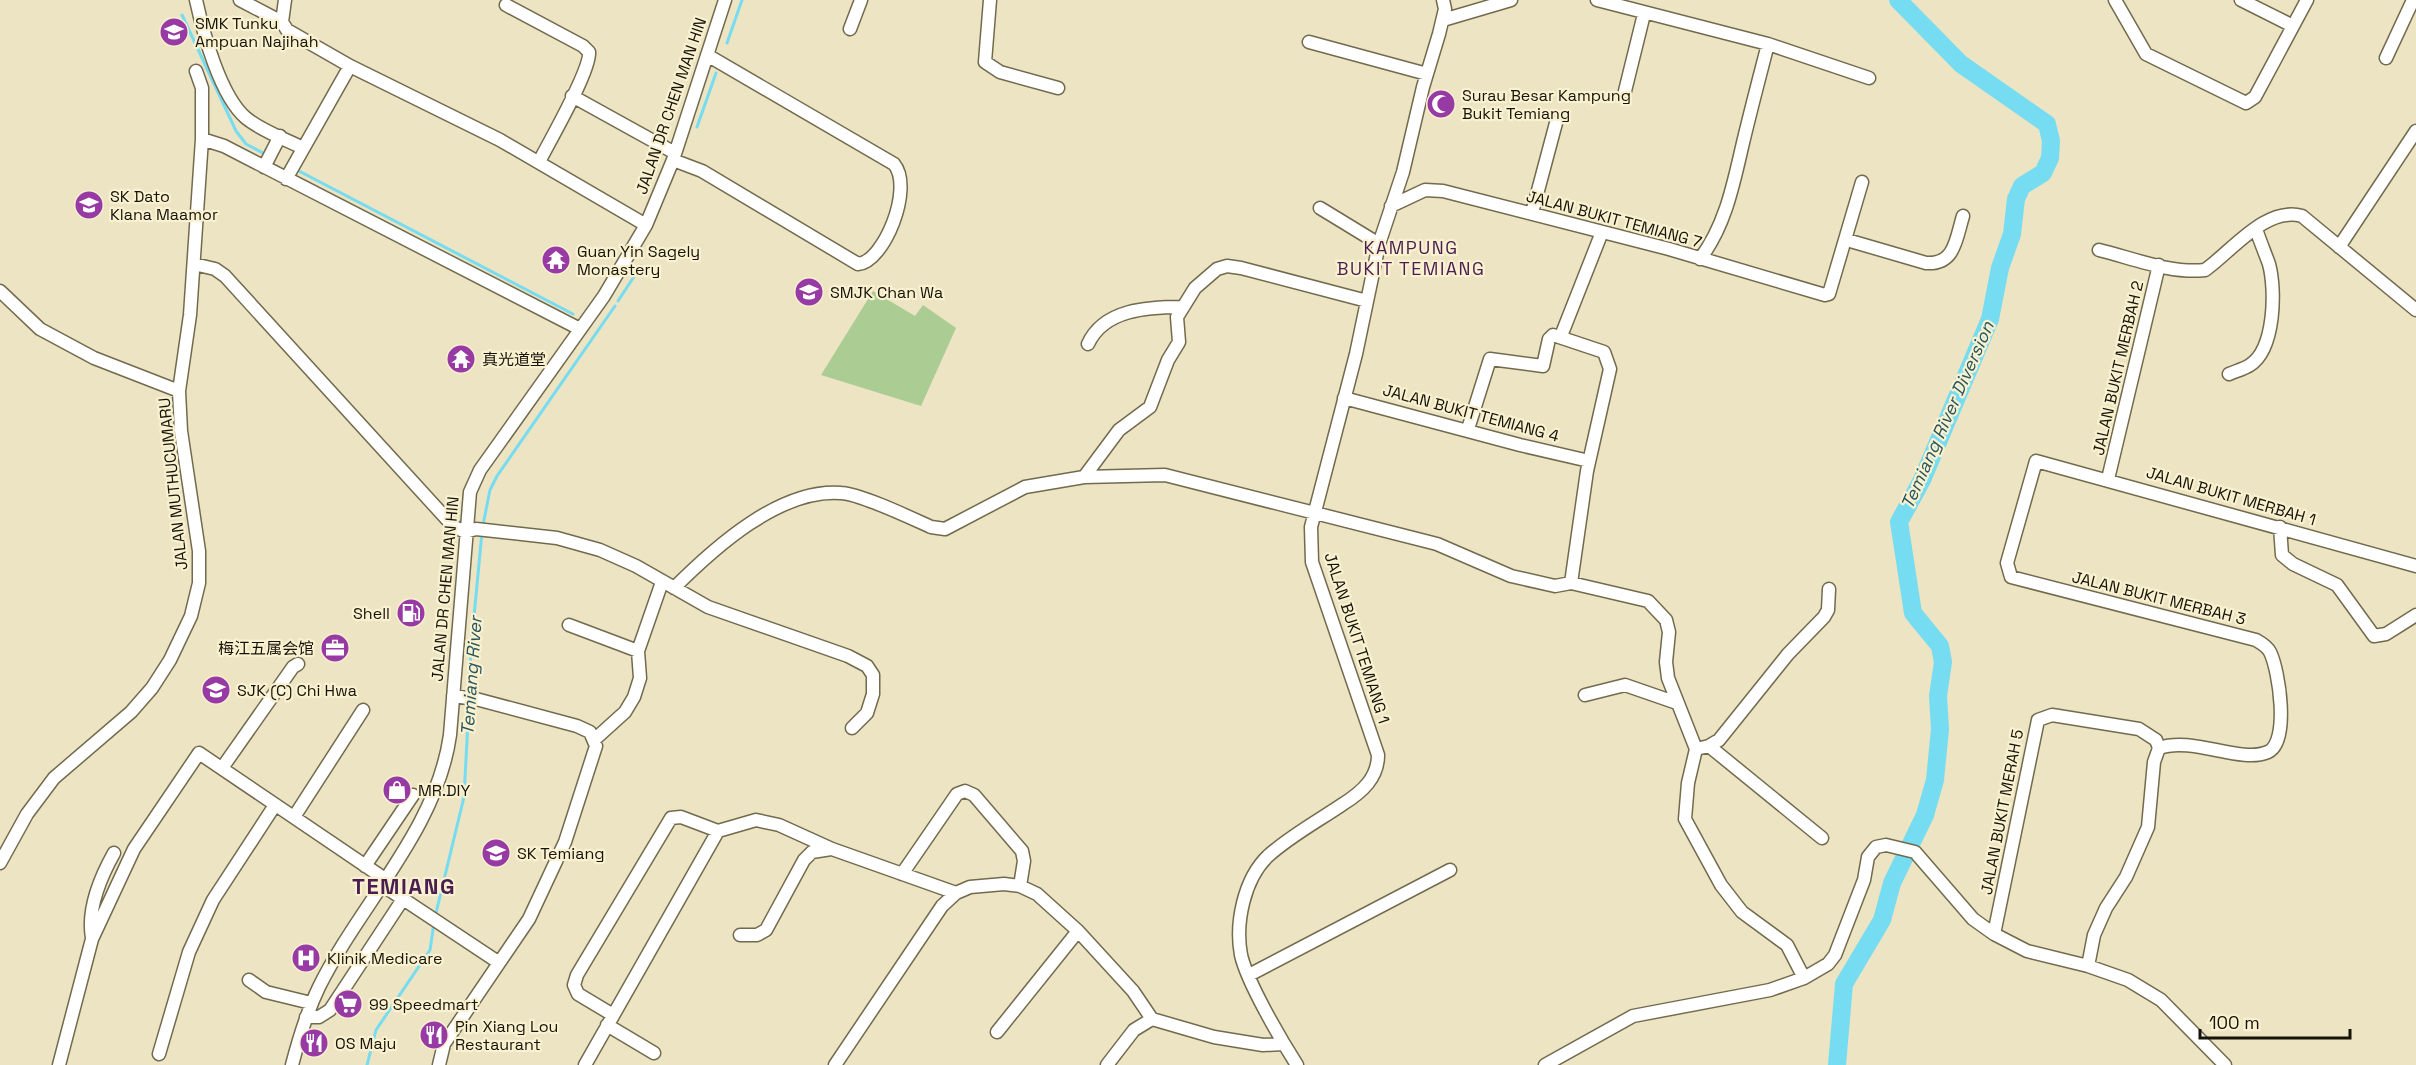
<svg xmlns="http://www.w3.org/2000/svg" width="2416" height="1065" font-family="'Space Grotesk','Noto Sans SC',sans-serif">
	<style>
		.pitch { fill: #abcc93 }
		.lines { fill: none; stroke-linecap: round; stroke-linejoin: round }
		.stream { stroke: #76dcf1; stroke-width: 3 }
		.river { stroke: #76dcf1; stroke-width: 18 }
		.minor-casing { stroke: #716a4d; stroke-width: 15 }
		.minor { stroke: #fff; stroke-width: 12 }
		.labels { text-anchor: middle; dominant-baseline: central; stroke-width: 4.5; stroke-linejoin: round; paint-order: stroke }
		.poi-label { font-size: 16px; fill: #161308; stroke: #f9f1d0; text-anchor: start }
		.street-label { font-size: 16px; fill: #161308; stroke: #f9f1d0 }
		.neighbourhood-label { font-size: 18px; letter-spacing: 1.5px; fill: #4a1e50; stroke: #f9f1d0 }
		.water-label { font-size: 18px; font-style: italic; fill: #28555e; stroke: #f9f1d0 }
		.district-label { font-size: 22px; font-weight: bold; letter-spacing: 1.5px; fill: #4a1e50; stroke: #f9f1d0 }
	</style>
	<rect width="100%" height="100%" fill="#ece4c3"/>
	<!-- pitch -->
	<path class="pitch" d="M873,291L915,316L923,305L956,328L921,406L821,375Z"/>
	<g class="lines">
		<!-- stream -->
		<path class="stream" d="M182,15L236,131L246,144L263,153
			M727,43L742,0
			M697,127L716,73
			M297,170L573,314
			M618,301L641,266
			M483,525L490,490L497,476L615,306
			M469,695L471,648L482,532
			M435,917L464,797L469,702
			M367,1065L376,1030L430,950L434,923"/>
		<!-- river -->
		<path class="river" d="M1837,1065L1844,984L1882,920L1892,883L1925,815L1935,780L1940,729L1938,696L1943,662L1940,646L1913,613L1899,522L1922,480L1990,319L2000,268L2012,234L2016,199L2022,186L2043,173L2050,158L2051,141L2047,124L1961,64L1898,0"/>
		<!-- minor casing -->
		<g class="minor-casing">
			<path id="minor" d="M196,0C203,32 220,96 246,118C262,131 285,139 303,148
				M240,0L282,22L287,30L350,66L286,179
				M990,0L985,62L1000,72L1058,88
				M1597,0L1768,44L1869,78
				M2115,0L2146,54L2246,103L2255,97L2307,0
				M2241,0L2293,26
				M506,5L583,46L589,52C591,70 549,142 539,162
				M1443,20L1511,0
				M282,22L285,0
				M850,29L861,0
				M1309,42L1427,74
				M2386,58L2413,0
				M350,66L500,140L646,225
				M1625,91L1644,14
				M572,96L675,153
				M202,139L224,146L580,329
				M673,160L702,171L858,264C884,262 914,188 894,164L707,55
				M264,167L280,136
				M1391,206L1425,190L1443,191L1669,249L1825,295L1829,294L1862,182
				M1320,208L1379,244
				M1532,213L1556,123
				M1847,240L1926,263C1955,265 1956,239 1963,216
				M2339,247L2416,131
				M2099,250C2132,258 2171,274 2205,270C2233,250 2266,206 2302,216L2416,310
				M1700,259C1725,226 1733,186 1742,147C1750,113 1759,79 1768,44
				M194,264L215,269L225,276L453,526L465,532L476,529L557,538L600,550L636,566L708,607L848,656L867,666L873,675V694L867,713L852,728
				M0,291L40,329L94,358L179,391
				M1561,336L1602,232
				M1088,344C1104,309 1148,307 1182,307
				M2229,374C2236,371 2244,369 2250,365C2275,349 2276,290 2269,264C2265,253 2260,241 2256,229
				M1344,398L1520,445L1589,461
				M1468,429L1490,359L1543,366L1549,339L1553,335L1604,352L1610,369L1587,471L1571,583
				M1084,477L1119,430L1150,407L1168,360L1179,342L1177,317L1195,288L1217,269L1227,266L1241,268L1367,301
				M2108,479L2159,265
				M2280,527L2282,555L2293,564L2337,585L2374,636L2386,634L2416,615
				M674,588C714,548 780,488 841,493C861,494 911,518 931,527L945,529L1025,487L1084,477L1165,475L1437,544L1511,576L1555,586L1571,583L1648,601L1666,620L1669,632L1666,662L1668,678L1696,749L1688,783L1685,819L1721,885L1742,912L1787,945L1804,978
				M569,625L638,651
				M1585,695L1625,685L1677,703
				M594,740L625,712L634,697L640,678L638,651L662,582
				M1709,746L1822,838
				M2159,748C2193,736 2240,764 2268,752C2290,742 2279,670 2270,652C2267,646 2261,643 2256,640L2011,577L2007,563L2036,461L2416,566
				M1696,749L1709,746L1719,740L1788,654L1824,617L1828,610L1829,589
				M222,768L293,667L298,664
				M294,817L363,710
				M0,863L27,814L54,778L131,712L152,688L170,660L191,616L199,583V551L181,431L179,391L190,315L202,139V88L196,71
				M365,866L413,795
				M902,874L957,794L965,791L974,795L1022,851L1024,861L1020,886
				M382,885L498,962
				M1994,934L2038,720L2052,715L2139,729L2156,740L2159,748
				M740,935H757L766,930L804,860L812,852L831,849
				M92,938C87,910 100,878 114,853
				M2088,966L2094,935L2106,908L2126,877L2148,827L2154,762L2159,748
				M1249,975L1450,870
				M249,980L266,992L311,1003
				M613,1015L578,994L574,985L577,975L671,818L681,817L718,831
				M306,1017H319L330,1010L403,899
				M607,1025L654,1053
				M997,1032L1078,931
				M159,1054L189,952L213,900L275,805
				M59,1065L92,939L134,849L199,753L385,879
				M292,1065C299,1038 307,1012 319,987C360,904 437,829 450,735L470,492L480,470L604,296L646,225L673,160L725,0
				M439,1065L444,1044L529,919L565,842L596,746L590,732L577,726L476,699L453,696
				M585,1065L718,831L756,820L779,825L832,849L956,893
				M835,1065L942,906L956,893L970,887L1004,884L1020,886L1037,894L1078,931L1133,991L1152,1019L1214,1037L1263,1045L1284,1044
				M1107,1065L1134,1030L1152,1019
				M1297,1065C1281,1040 1247,982 1241,955C1235,923 1244,879 1268,856C1290,836 1318,821 1343,804C1362,792 1378,778 1378,755L1312,562L1311,527L1356,354L1379,244L1403,172L1423,87L1439,34L1445,9L1443,0
				M1545,1065L1633,1016L1770,990L1804,978L1828,964L1835,955L1864,880L1868,857L1876,847L1886,845L1915,852L1973,919L1994,934L2027,951L2088,966L2128,980L2161,1000L2225,1065"/>
		</g>
		<!-- minor -->
		<use href="#minor" class="minor"/>
	</g>
	<!-- icons -->
	<defs>
		<g id="school-disc" transform="scale(1.5)"><circle r="9.5" fill="#973aa4" stroke="#f9f1d0"/><path d="M0-5L7-2L0 1L-7-2ZM-4 1L0 2.5L4 1V4Q0 6-4 4Z" fill="#fff"/></g>
		<g id="mosque-disc" transform="scale(1.5)"><circle r="9.5" fill="#973aa4" stroke="#f9f1d0"/><path d="M3.5-4.9A6 6 0 1 0 3.5 4.9A5 5 0 1 1 3.5-4.9Z" fill="#fff"/></g>
		<g id="temple-disc" transform="scale(1.5)"><circle r="9.5" fill="#973aa4" stroke="#f9f1d0"/><path d="M0-6L5-2H3V0L6.5 2.5H4V6H1.5V3h-3V6H-4V2.5H-6.5L-3 0V-2H-5Z" fill="#fff"/></g>
		<g id="fuel-disc" transform="scale(1.5)"><circle r="9.5" fill="#973aa4" stroke="#f9f1d0"/><path d="M-5.5-6h7V0h2V4h1.3V-2.5L3-4.5l.8-.8L6-3V5H2.5V1h-1V6h-7ZM-4.2-4.7v3.2H.2V-4.7Z" fill="#fff"/></g>
		<g id="office-disc" transform="scale(1.5)"><circle r="9.5" fill="#973aa4" stroke="#f9f1d0"/><path d="M-6-3h4V-5.5h4V-3h4V5H-6ZM-1-4.5V-3h2v-1.5ZM-6 0V1H6V0Z" fill="#fff"/></g>
		<g id="shop-disc" transform="scale(1.5)"><circle r="9.5" fill="#973aa4" stroke="#f9f1d0"/><path d="M-5-2.5h2.3a2.7 3.5 0 0 1 5.4 0H5L5.5 6h-11ZM-1.5-2.5h3a1.5 2.3 0 0 0-3 0Z" fill="#fff"/></g>
		<g id="hospital-disc" transform="scale(1.5)"><circle r="9.5" fill="#973aa4" stroke="#f9f1d0"/><path d="M-5-5h3v3.5h4V-5h3V5h-3V1.5h-4V5h-3Z" fill="#fff"/></g>
		<g id="supermarket-disc" transform="scale(1.5)"><circle r="9.5" fill="#973aa4" stroke="#f9f1d0"/><path d="M-6-5.5h2.5l.6 2H6L4.5 2H-2.5L-4.4-4H-6ZM-1.5 3.2a1.3 1.3 0 1 0 .1 0ZM3 3.2a1.3 1.3 0 1 0 .1 0Z" fill="#fff"/></g>
		<g id="restaurant-disc" transform="scale(1.5)"><circle r="9.5" fill="#973aa4" stroke="#f9f1d0"/><path d="M-5-6h1v4h1v-4h1v4h1v-4h1v5L-1.5 .5V6h-2V.5L-5-1ZM5-6V6H3V1.5H1.5Q1.5-4 5-6Z" fill="#fff"/></g>
	</defs>
	<g fill-rule="evenodd">
		<use href="#school-disc" x="174" y="32"/>
		<use href="#mosque-disc" x="1441" y="104"/>
		<use href="#school-disc" x="89" y="205"/>
		<use href="#temple-disc" x="556" y="260"/>
		<use href="#school-disc" x="809" y="292"/>
		<use href="#temple-disc" x="461" y="359"/>
		<use href="#fuel-disc" x="411" y="613"/>
		<use href="#office-disc" x="335" y="648"/>
		<use href="#school-disc" x="216" y="690"/>
		<use href="#shop-disc" x="397" y="790"/>
		<use href="#school-disc" x="496" y="853"/>
		<use href="#hospital-disc" x="306" y="958"/>
		<use href="#supermarket-disc" x="348" y="1004"/>
		<use href="#restaurant-disc" x="434" y="1035"/>
		<use href="#restaurant-disc" x="314" y="1043"/>
	</g>
	<g class="labels">
		<!-- poi labels -->
		<g class="poi-label">
			<text x="195" y="23">SMK Tunku<tspan x="195" dy="18">Ampuan Najihah</tspan></text>
			<text x="1462" y="95">Surau Besar Kampung<tspan x="1462" dy="18">Bukit Temiang</tspan></text>
			<text x="110" y="196">SK Dato<tspan x="110" dy="18">Klana Maamor</tspan></text>
			<text x="577" y="251">Guan Yin Sagely<tspan x="577" dy="18">Monastery</tspan></text>
			<text x="830" y="292">SMJK Chan Wa</text>
			<text x="482" y="359">真光道堂</text>
			<text x="390" y="613" text-anchor="end">Shell</text>
			<text x="314" y="648" text-anchor="end">梅江五属会馆</text>
			<text x="237" y="690">SJK (C) Chi Hwa</text>
			<text x="418" y="790">MR.DIY</text>
			<text x="517" y="853">SK Temiang</text>
			<text x="327" y="958">Klinik Medicare</text>
			<text x="369" y="1004">99 Speedmart</text>
			<text x="455" y="1026">Pin Xiang Lou<tspan x="455" dy="18">Restaurant</tspan></text>
			<text x="335" y="1043">OS Maju</text>
		</g>
		<!-- street labels -->
		<g class="street-label">
			<text transform="translate(671 106) rotate(-71)">JALAN DR CHEN MAN HIN</text>
			<text transform="translate(1614 219) rotate(15)">JALAN BUKIT TEMIANG 7</text>
			<text transform="translate(2118 368) rotate(-77)">JALAN BUKIT MERBAH 2</text>
			<text transform="translate(1471 413) rotate(15)">JALAN BUKIT TEMIANG 4</text>
			<text transform="translate(173 484) rotate(-96)">JALAN MUTHUCUMARU</text>
			<text transform="translate(2231 496) rotate(16)">JALAN BUKIT MERBAH 1</text>
			<text transform="translate(445 589) rotate(-85)">JALAN DR CHEN MAN HIN</text>
			<text transform="translate(2159 598) rotate(14)">JALAN BUKIT MERBAH 3</text>
			<text transform="translate(1357 638) rotate(72)">JALAN BUKIT TEMIANG 1</text>
			<text transform="translate(2002 812) rotate(-79)">JALAN BUKIT MERAH 5</text>
		</g>
		<!-- neighbourhood labels -->
		<g class="neighbourhood-label">
			<text x="1411" y="247">KAMPUNG<tspan x="1411" dy="21">BUKIT TEMIANG</tspan></text>
		</g>
		<!-- water labels -->
		<g class="water-label">
			<text transform="translate(1947 415) rotate(-66)">Temiang River Diversion</text>
			<text transform="translate(471 676) rotate(-86)">Temiang River</text>
		</g>
		<!-- district labels -->
		<g class="district-label">
			<text x="404" y="886">TEMIANG</text>
		</g>
	</g>
	<!-- scale -->
	<path d="M2200 1029v9h150v-9" fill="none" stroke="#161308" stroke-width="3"/>
	<text x="2209" y="1029" font-size="18" fill="#161308" stroke="#f9f1d0" stroke-width="4.5" paint-order="stroke">100 m</text>
</svg>
